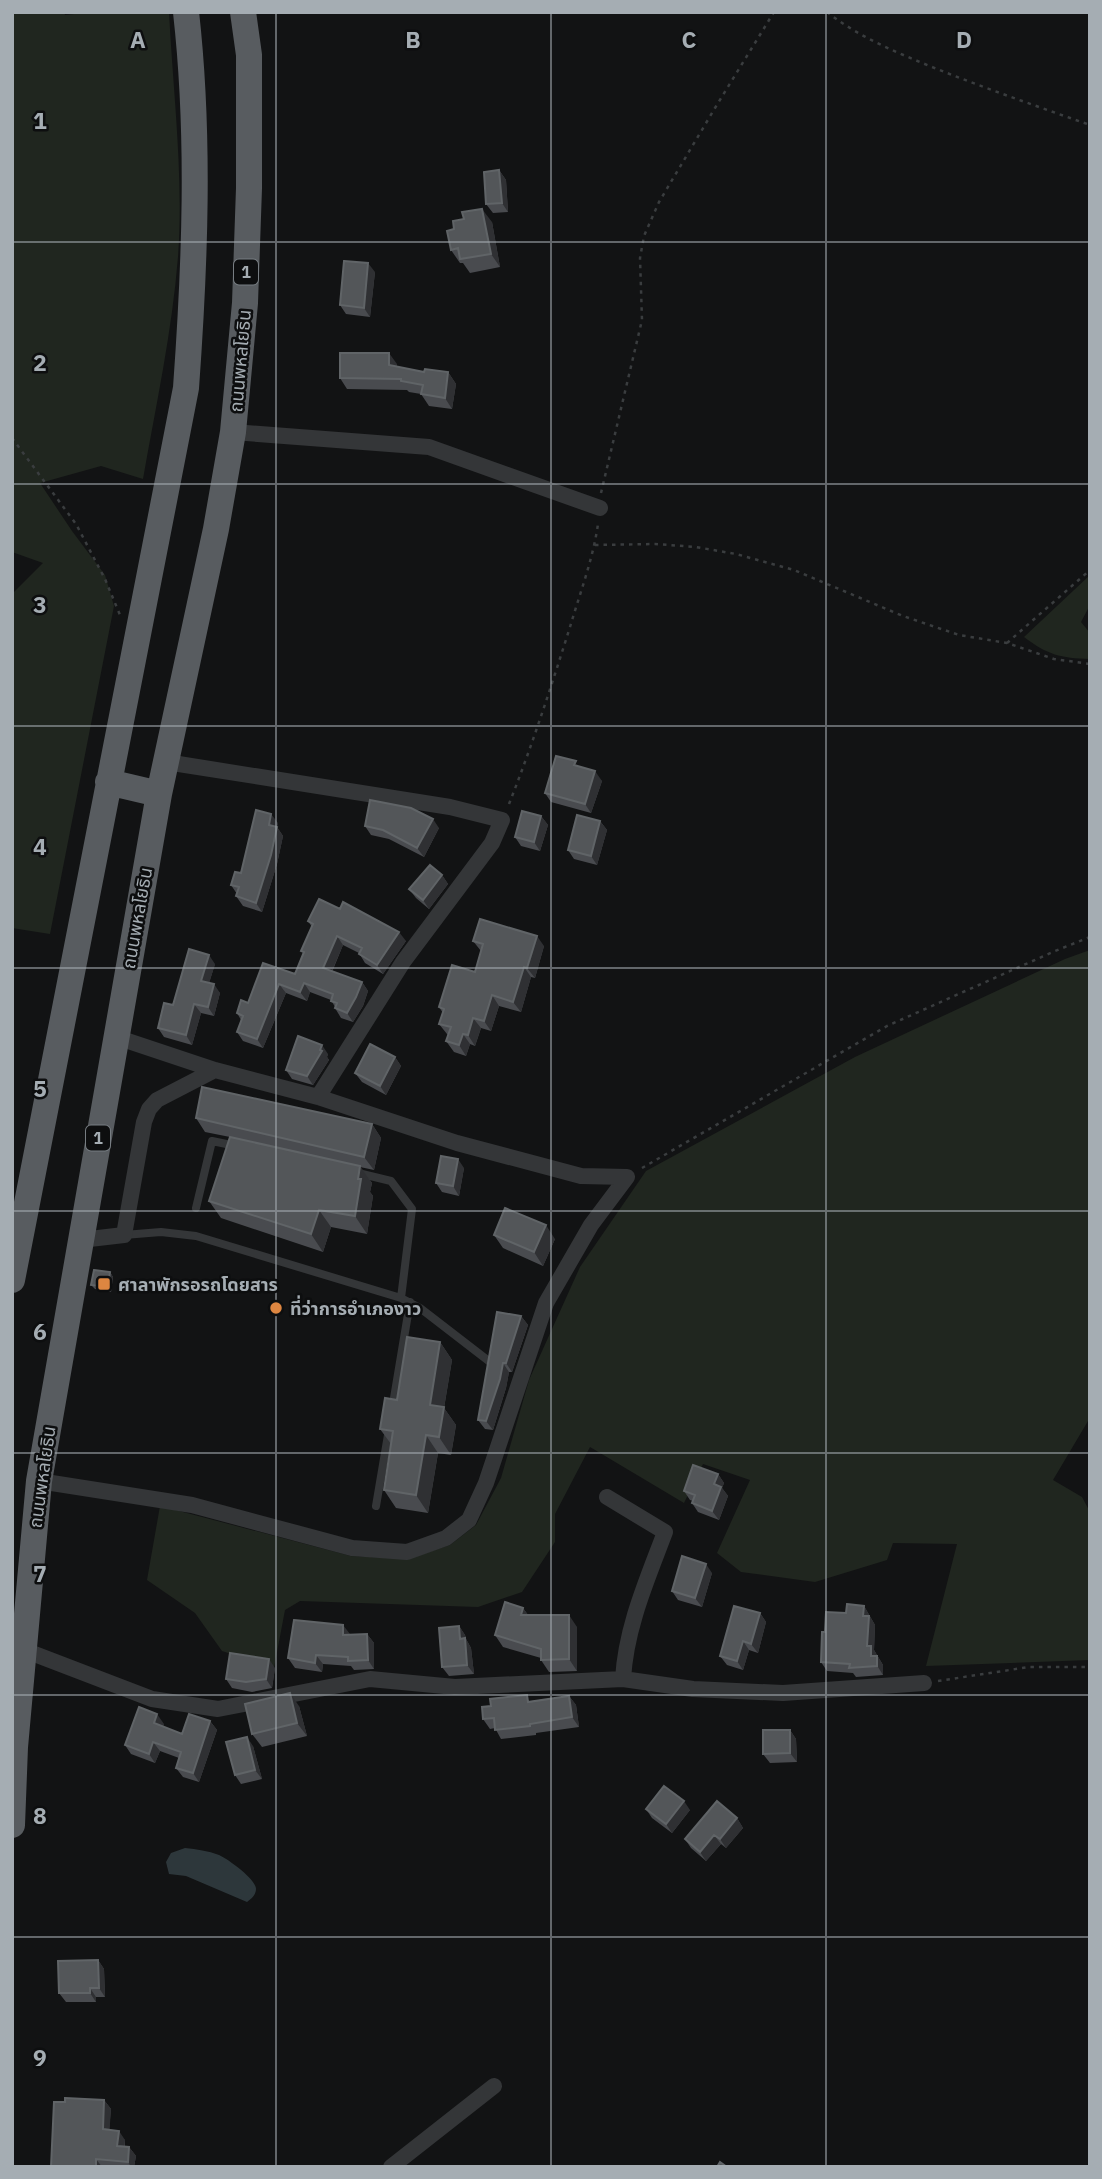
<svg xmlns="http://www.w3.org/2000/svg" width="1102" height="2179" font-family="'IBM Plex Sans','Noto Sans Thai',sans-serif">
	<style>
		.green { fill: #20261f }
		.water { fill: #2d373b }
		.lines { fill: none; stroke-linecap: round; stroke-linejoin: round }
		.path { stroke: #3a3d3f; stroke-width: 2.5; stroke-dasharray: 3.5 5; stroke-linecap: butt }
		.service { stroke: #343638; stroke-width: 8 }
		.minor { stroke: #343638; stroke-width: 16 }
		.trunk { stroke: #585c60; stroke-width: 26 }
		.wall { fill: #494b4f }
		.shaded-wall { fill: #2f3033 }
		.building { fill: #535659; stroke: #606467; stroke-width: 2 }
		.grid { fill: none; stroke: #a5adb3; stroke-width: 2; stroke-opacity: 0.55 }
		.poi-dot { fill: #dd8641; stroke: #0d0e0f; stroke-width: 2.5 }
		.labels { text-anchor: middle; dominant-baseline: central; stroke-width: 5; stroke-linejoin: round; paint-order: stroke }
		.shield { fill: #0d0e0f; stroke: #777d82; stroke-width: 2 }
		.shield-label { font-size: 16px; font-weight: bold; fill: #a5adb3 }
		.street-label { font-size: 18px; fill: #a5adb3; stroke: #0d0e0f }
		.poi-label { font-size: 18px; font-weight: bold; fill: #a5adb3; stroke: #0d0e0f; text-anchor: start }
		.grid-label { font-size: 23px; text-anchor: middle; font-weight: bold; fill: #a5adb3; stroke: #0d0e0f; stroke-width: 5; stroke-linejoin: round; paint-order: stroke }
	</style>
	<rect width="100%" height="100%" fill="#121314"/>
	<!-- green -->
	<path class="green" d="M12,12H64L65,15L92,12H169C173,91 184,179 178,257C172,332 156,405 143,479L101,466L40,483L72,531L105,575L114,606L50,934L12,928V594L43,563L12,552Z
		M1090,575V605L1081,622L1090,633V659C1060,658 1048,655 1024,637Z
		M1090,950V1422L1088,1421L1053,1480L1082,1497L1090,1512V1660L926,1666L957,1544L893,1543L887,1560L815,1582L741,1572L717,1553L750,1480L703,1464L684,1503L590,1447L555,1514V1542L522,1592L478,1607L300,1601L285,1610L274,1668L222,1651L195,1613L147,1580L160,1506L351,1556L408,1559L450,1545L476,1525L501,1478L529,1380L580,1267L646,1171L855,1057L1065,959Z"/>
	<!-- water -->
	<path class="water" d="M185,1848C197,1849 208,1851 219,1855C228,1859 256,1879 256,1889C256,1895 251,1899 247,1902L186,1876L169,1874L166,1862L171,1853Z"/>
	<g class="lines">
		<!-- path -->
		<path class="path" d="M827,12C860,38 898,53 937,69C987,89 1039,107 1090,125
			M12,438L76,524L105,579L120,615
			M601,493L642,320L640,258L644,236L659,202L715,108L774,12
			M595,545L655,544L696,547L736,554L794,570L903,616L959,635L1007,643L1054,659L1090,664
			M1007,643L1090,570
			M509,804C532,746 551,687 570,627C580,593 593,559 598,524
			M642,1168L887,1026L1055,951L1090,937
			M938,1681L1029,1667H1090"/>
		<!-- service -->
		<path class="service" d="M358,1173L391,1181L412,1209L401,1298
			M196,1208L212,1141L236,1146
			M124,1235L161,1232L196,1236L401,1298L420,1308L490,1362
			M392,1410L410,1302
			M376,1506L389,1429"/>
		<!-- minor -->
		<path class="minor" d="M233,432L429,447L600,508
			M166,762L450,807L502,820L492,843L403,962L318,1097
			M116,1037L215,1070L318,1097L457,1143L581,1176L627,1177
			M81,1240L124,1235L144,1122L149,1109L157,1100L215,1070
			M39,1481L192,1505L352,1548L407,1552L446,1538L469,1520L486,1483L546,1303L591,1225L627,1177
			M607,1497L665,1532C647,1580 626,1627 623,1679
			M24,1650L152,1699L218,1709L370,1679L455,1687L623,1679L693,1689L783,1693L924,1683
			M391,2167L494,2086"/>
		<!-- trunk -->
		<path class="trunk" d="M108,782L159,794
			M12,1280L186,388C195,264 200,136 186,12
			M12,1825L15,1747L39,1481L159,794L216,529L233,432L245,303L249,188V55L243,12"/>
	</g>
	<!-- wall -->
	<path class="wall" d="M499,170L506,180L508,212L493,213L486,204Z
		M492,222L500,267L470,273L463,263H460L451,250Z
		M375,272L370,317L346,314L340,305Z
		M397,364V367L424,372H448L456,384L452,409L429,406L421,394L409,392L407,390L347,389L340,378Z
		M579,766L602,781L591,813L551,802L545,793Z
		M541,816L548,825L540,851L521,846L515,837Z
		M600,821L607,830L597,865L574,859L568,850Z
		M278,823L277,827L283,836L277,864L262,912L243,906L236,896L237,894L231,885L241,873Z
		M365,826L439,828L424,857L389,839L371,835Z
		M442,875L448,884L429,909L416,898L409,889Z
		M308,921L406,941L383,974L365,963L359,953L343,945L332,972L362,982L368,991L363,1006L353,1022L341,1018L335,1008V1007L331,1000L310,992L307,1001L286,993L263,1048L243,1041L237,1032L241,1020L237,1013L248,1003L295,974L303,953L301,951L312,927Z
		M473,941L544,946L535,978L531,977L521,1012L499,1006L491,1031L481,1028L475,1046L470,1044L466,1056L454,1052L446,1041L448,1035L447,1034L439,1024L443,1013L439,1007L475,972L481,951Z
		M215,964L209,983L220,993L214,1016L201,1013L192,1045L164,1037L158,1028L173,1005Z
		M328,1054L327,1057L329,1060L313,1085L292,1079L286,1070Z
		M395,1057L401,1066L386,1095L362,1082L355,1073Z
		M196,1118L372,1124L381,1138L374,1170L360,1167L372,1183L370,1192L373,1196L367,1234L331,1227L323,1252L221,1218L209,1201L230,1137L205,1132Z
		M464,1168L459,1196L442,1192L436,1183Z
		M494,1235L555,1239L543,1266L503,1248Z
		M110,1272L113,1277L111,1292L95,1289L91,1285Z
		M521,1316L528,1325L512,1372H509L506,1388L493,1430L485,1429L478,1420Z
		M440,1342L452,1360L444,1408L456,1425L451,1455L438,1453L428,1513L396,1508L384,1490L391,1444L380,1429L397,1400Z
		M718,1474L724,1483L722,1488L728,1496L719,1520L698,1512L692,1503L693,1501L690,1500L684,1491Z
		M712,1573L702,1607L678,1600L672,1591Z
		M864,1606L875,1625L874,1650L883,1665V1675L856,1677L853,1673L827,1671L821,1662L846,1613Z
		M523,1608L528,1615L577,1627V1671L549,1672L541,1660V1658L503,1647L495,1635Z
		M760,1613L766,1622L758,1653L749,1650L743,1670L727,1665L720,1656Z
		M459,1626L465,1635L466,1639L471,1648L474,1674L449,1676L442,1667Z
		M350,1634V1635L367,1634L374,1643V1669L354,1670L351,1666L323,1664L322,1672L295,1668L288,1658Z
		M275,1668L272,1688L252,1692L232,1688L226,1679Z
		M569,1696L576,1705L579,1727L536,1733V1735L501,1739L495,1728L490,1729L483,1719L531,1701Z
		M299,1706L307,1736L262,1747L252,1734Z
		M210,1721L217,1730L199,1782L183,1777L176,1768L179,1758L160,1751L155,1763L131,1754L125,1745L164,1724L163,1726L182,1734Z
		M790,1730L796,1739L797,1762L770,1763L763,1754Z
		M253,1746L262,1779L241,1784L235,1775Z
		M646,1809L690,1810L672,1833L652,1818Z
		M737,1818L743,1828L726,1848L721,1844L706,1861L691,1848L685,1839Z
		M98,1960L104,1969L105,1997H96V2002H66L59,1993Z
		M104,2100L111,2109L109,2130L125,2140V2146L129,2147L136,2156L134,2167H51Z"/>
	<!-- shaded-wall -->
	<path class="shaded-wall" d="M499,170L506,180L508,212L502,203Z
		M482,209L492,222L500,267L491,254Z
		M368,263L375,272L370,317L364,308Z
		M389,353L397,364V377L389,365Z
		M448,372L456,384L452,409L445,398Z
		M595,771L602,781L591,813L585,804Z
		M271,814L278,823L275,834L269,825Z
		M541,816L548,825L540,851L534,842Z
		M433,819L439,828L424,857L417,848Z
		M600,821L607,830L597,865L591,856Z
		M277,827L283,836L277,864L262,912L256,903Z
		M442,875L448,884L429,909L423,900Z
		M399,932L406,941L383,974L377,965Z
		M337,936L343,945L329,978L323,968Z
		M537,936L544,946L535,978L527,968Z
		M209,955L215,964L207,990L201,981Z
		M524,967L531,977L521,1012L513,1002Z
		M362,982L368,991L363,1006L353,1022L347,1013Z
		M304,983L310,992L307,1001L300,992Z
		M214,984L220,993L214,1016L208,1007Z
		M279,984L286,993L263,1048L257,1039Z
		M492,995L499,1006L491,1031L484,1021Z
		M194,1004L201,1013L192,1045L186,1035Z
		M473,1018L481,1028L475,1046L468,1035Z
		M463,1034L470,1044L466,1056L459,1045Z
		M322,1045L328,1054L327,1057L329,1060L313,1085L307,1076Z
		M395,1057L401,1066L386,1095L380,1086Z
		M372,1124L381,1138L374,1170L364,1157Z
		M458,1159L464,1168L459,1196L453,1186Z
		M360,1166L372,1183L370,1192L373,1196L367,1234L355,1216Z
		M319,1210L331,1227L323,1252L311,1234Z
		M546,1225L555,1239L543,1266L534,1252Z
		M110,1272L113,1277L111,1292L108,1287Z
		M521,1316L528,1325L512,1372L506,1363Z
		M440,1342L452,1360L444,1408L456,1425L451,1455L439,1437L430,1405Z
		M503,1363L509,1372L506,1388L493,1430L486,1421Z
		M426,1435L438,1453L428,1513L416,1495Z
		M718,1474L724,1483L722,1488L728,1496L719,1520L712,1511L714,1484Z
		M706,1564L712,1573L702,1607L695,1598Z
		M864,1606L875,1625L874,1650L883,1665V1675L871,1656L867,1646L863,1616Z
		M523,1608L531,1619L521,1615Z
		M760,1613L766,1622L758,1653L751,1644Z
		M569,1615L577,1627V1671L569,1659Z
		M343,1625L350,1634L349,1644L343,1635Z
		M459,1626L465,1635L466,1639L471,1648L474,1674L467,1665L460,1639Z
		M367,1634L374,1643V1669L368,1660Z
		M743,1641L749,1650L743,1670L737,1661Z
		M316,1655L323,1664L322,1672L315,1663Z
		M269,1659L275,1668L272,1688L266,1679Z
		M290,1693L299,1706L307,1736L297,1723Z
		M569,1696L576,1705L579,1727L572,1717Z
		M157,1714L164,1724L161,1732L154,1723Z
		M210,1721L217,1730L199,1782L193,1773Z
		M790,1730L796,1739L797,1762L790,1753Z
		M247,1737L253,1746L262,1779L255,1770Z
		M153,1742L160,1751L155,1763L149,1754Z
		M684,1801L690,1810L672,1833L666,1824Z
		M737,1818L743,1828L726,1848L720,1839Z
		M714,1835L721,1844L706,1861L700,1852Z
		M98,1960L104,1969L105,1997L99,1988Z
		M90,1988L96,1997V2002L90,1993Z
		M104,2100L111,2109L109,2138L103,2129Z
		M119,2131L125,2140L124,2155L117,2146Z
		M129,2147L136,2156L134,2167H131L128,2162Z
		M96,2159L102,2167H96Z"/>
	<!-- building -->
	<path class="building" d="M499,170L502,203L486,204L484,172Z
		M482,209L491,254L460,259L458,248L451,250L447,231L454,229L453,221L464,219L462,212Z
		M344,261L368,263L364,308L340,305Z
		M340,353H389V365L424,372L425,369L448,372L445,398L421,394L423,385L401,381V379L340,378Z
		M556,756L576,761L574,765L595,771L585,804L545,793Z
		M370,800L411,808L433,819L417,848L383,830L365,826Z
		M256,810L271,814L269,825L277,827L271,855L256,903L236,896L239,887L231,885L235,872L241,873Z
		M522,811L541,816L534,842L515,837Z
		M577,815L600,821L591,856L568,850Z
		M430,865L442,875L423,900L409,889Z
		M319,899L340,909L343,902L399,932L377,965L359,954L362,948L337,936L323,968L362,982L356,997L347,1013L335,1008L337,1003L331,1001L333,994L304,983L300,992L279,984L257,1039L237,1032L243,1016L237,1013L241,1000L248,1003L263,963L295,974L304,952L301,951L313,924L308,921Z
		M480,919L537,936L527,968L524,967L513,1002L492,995L484,1021L473,1018L468,1035L463,1034L459,1045L446,1041L451,1027L439,1024L444,1009L439,1007L452,965L475,972L483,944L473,941Z
		M189,949L209,955L201,981L214,984L208,1007L194,1004L186,1035L158,1028L164,1003L173,1005Z
		M298,1036L322,1045L320,1050L322,1051L307,1076L286,1070Z
		M370,1044L395,1057L380,1086L355,1073Z
		M202,1087L372,1124L364,1157L196,1118Z
		M230,1137L360,1166L358,1179H361L355,1216L319,1210L311,1234L209,1201Z
		M441,1156L458,1159L453,1186L436,1183Z
		M505,1208L546,1225L534,1252L494,1235Z
		M94,1270L110,1272L108,1287L91,1285Z
		M497,1312L521,1316L506,1363H503L500,1379L486,1421L478,1420Z
		M407,1337L440,1342L430,1405L444,1407L439,1437L426,1435L416,1495L384,1490L393,1431L380,1429L385,1398L397,1400Z
		M693,1465L718,1474L714,1484L721,1487L712,1511L692,1503L695,1495L684,1491Z
		M682,1556L706,1564L695,1598L672,1591Z
		M505,1602L523,1608L521,1615H569V1659L541,1660V1649L495,1635Z
		M847,1604L864,1606L863,1616H869L867,1646H871V1656H877V1666L849,1668L850,1664L821,1662L822,1632H825L826,1612L846,1613Z
		M734,1606L760,1613L751,1644L743,1641L737,1661L720,1656Z
		M294,1620L343,1625V1635L367,1634L368,1660L348,1661V1657L316,1655L315,1663L288,1658Z
		M459,1626L460,1639L465,1638L467,1665L442,1667L439,1628Z
		M230,1653L269,1659L266,1679L246,1682L226,1679Z
		M290,1693L297,1723L252,1734L245,1704Z
		M527,1695L528,1702L569,1696L572,1717L530,1724V1726L495,1730L494,1718L483,1719L482,1707L491,1706L490,1699Z
		M139,1707L157,1714L154,1723L182,1734L189,1714L210,1721L193,1773L176,1768L181,1752L153,1742L149,1754L125,1745Z
		M763,1730H790V1753L763,1754Z
		M247,1737L255,1770L235,1775L226,1742Z
		M664,1786L684,1801L666,1824L646,1809Z
		M717,1801L737,1818L720,1839L714,1835L700,1852L685,1839Z
		M98,1960L99,1988H90V1993H59L58,1961Z
		M65,2098L104,2100L103,2129L119,2131L117,2146L129,2147L128,2162L96,2159V2167H51L54,2102H65Z
		M720,2162L727,2167H717Z"/>
	<!-- grid -->
	<path class="grid" d="M276,12V2167M551,12V2167M826,12V2167M12,242H1090M12,484H1090M12,726H1090M12,968H1090M12,1211H1090M12,1453H1090M12,1695H1090M12,1937H1090"/>
	<!-- markers -->
	<g class="poi-dot">
		<rect x="97" y="1277" width="14" height="14" rx="3.5"/>
		<circle cx="276" cy="1308" r="7"/>
	</g>
	<g class="labels">
		<!-- shield labels -->
		<g class="shield">
			<rect x="234" y="259.5" width="24" height="25" rx="5"/>
			<rect x="86" y="1125.5" width="24" height="25" rx="5"/>
		</g>
		<g class="shield-label">
			<text x="246" y="272">1</text>
			<text x="98" y="1138">1</text>
		</g>
		<!-- street labels -->
		<g class="street-label">
			<text transform="translate(240 361) rotate(-85)">ถนนพหลโยธิน</text>
			<text transform="translate(137 918) rotate(-80)">ถนนพหลโยธิน</text>
			<text transform="translate(42 1477) rotate(-82)">ถนนพหลโยธิน</text>
		</g>
		<!-- poi labels -->
		<g class="poi-label">
			<text x="118" y="1284">ศาลาพักรอรถโดยสาร</text>
			<text x="290" y="1308">ที่ว่าการอำเภองาว</text>
		</g>
	</g>
	<g class="grid-label">
		<text x="138" y="48">A</text>
		<text x="413" y="48">B</text>
		<text x="689" y="48">C</text>
		<text x="964" y="48">D</text>
		<text x="40" y="129">1</text>
		<text x="40" y="371">2</text>
		<text x="40" y="613">3</text>
		<text x="40" y="855">4</text>
		<text x="40" y="1097">5</text>
		<text x="40" y="1340">6</text>
		<text x="40" y="1582">7</text>
		<text x="40" y="1824">8</text>
		<text x="40" y="2066">9</text>
	</g>
	<!-- border -->
	<rect width="1102" height="2179" fill="none" stroke="#a5adb3" stroke-width="28"/>
</svg>
